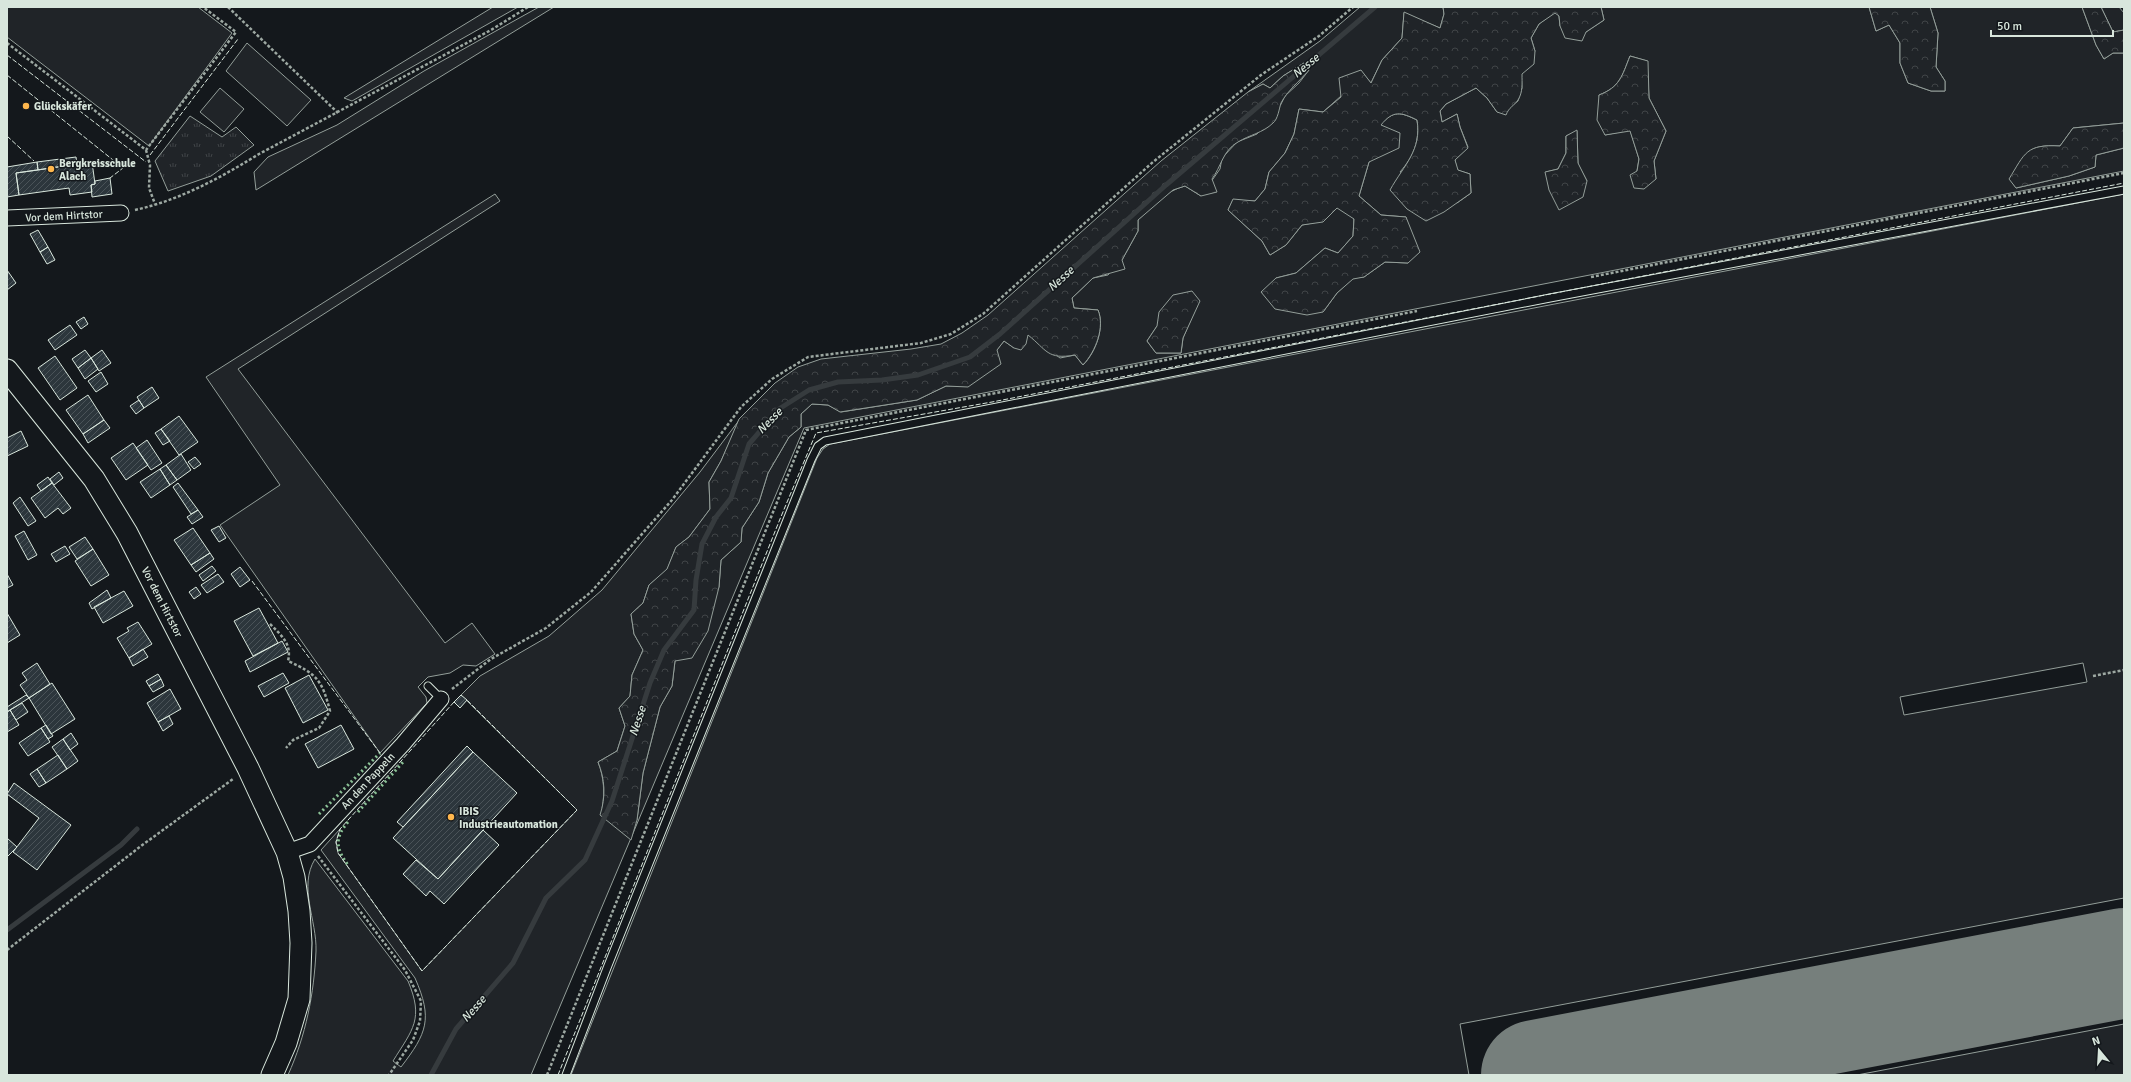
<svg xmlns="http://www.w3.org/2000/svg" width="2131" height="1082" font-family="Signika,sans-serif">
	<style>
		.green { fill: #202428; stroke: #939e99; fill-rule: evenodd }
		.forest { fill: url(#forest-crowns); stroke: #939e99 }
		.park { fill: url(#park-tufts); stroke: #939e99 }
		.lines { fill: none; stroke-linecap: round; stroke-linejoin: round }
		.stream { stroke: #363b3e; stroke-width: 5 }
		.taxiway { stroke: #767f7c; stroke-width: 44 }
		.runway { stroke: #767f7c; stroke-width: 110 }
		.building { fill: url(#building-hatch); stroke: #d8e6dc }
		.lane-casing { stroke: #d8e6dc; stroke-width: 9 }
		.street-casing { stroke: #d8e6dc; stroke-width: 17 }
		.secondary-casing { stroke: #d8e6dc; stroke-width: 23 }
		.path { stroke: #9da8a2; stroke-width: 2.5; stroke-dasharray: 3 2; stroke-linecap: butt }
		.lane { stroke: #14181c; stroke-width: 7 }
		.street { stroke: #14181c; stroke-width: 15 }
		.secondary { stroke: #14181c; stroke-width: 21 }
		.hedge { stroke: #8ac095; stroke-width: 3; stroke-dasharray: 2 3; stroke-linecap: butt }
		.fence { stroke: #d8e6dc; stroke-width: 1; stroke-dasharray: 5 2; stroke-linecap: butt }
		.poi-dot { fill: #ffb74d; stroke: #14181c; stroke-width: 1.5 }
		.labels { text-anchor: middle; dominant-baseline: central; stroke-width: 3; stroke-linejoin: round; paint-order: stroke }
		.poi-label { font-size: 11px; font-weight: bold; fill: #d8e6dc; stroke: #14181c; text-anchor: start }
		.street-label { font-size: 11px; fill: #d8e6dc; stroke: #14181c }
		.water-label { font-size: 12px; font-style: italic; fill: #d8e6dc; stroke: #14181c }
	</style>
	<defs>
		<pattern id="forest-crowns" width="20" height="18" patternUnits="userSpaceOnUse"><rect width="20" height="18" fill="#202428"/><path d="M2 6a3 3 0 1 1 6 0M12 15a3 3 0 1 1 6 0" fill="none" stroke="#404447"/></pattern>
		<pattern id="park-tufts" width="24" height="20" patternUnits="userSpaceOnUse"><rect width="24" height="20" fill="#202428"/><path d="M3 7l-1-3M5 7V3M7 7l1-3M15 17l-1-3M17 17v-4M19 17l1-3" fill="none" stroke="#404447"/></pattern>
		<pattern id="building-hatch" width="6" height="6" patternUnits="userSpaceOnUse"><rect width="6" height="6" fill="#2c363c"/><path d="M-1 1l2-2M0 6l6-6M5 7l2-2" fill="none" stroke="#4a5358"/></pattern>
	</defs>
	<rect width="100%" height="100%" fill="#14181c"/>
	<!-- green -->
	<path class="green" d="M7,7H198L232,33L149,146L7,37Z
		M493,7H518L352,101L344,98Z
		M539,7H554L256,190L254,172L268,157L337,125L424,71Z
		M1360,7H1443L1444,14L1440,28L1404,13L1402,38L1382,60L1371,83L1360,70L1341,96L1323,112L1299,109L1294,134L1285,153L1269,172L1265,189L1255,201L1233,200L1228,210L1262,241L1270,255L1286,245L1302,225L1323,221L1337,207L1354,218L1353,236L1338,253L1325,248L1296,273L1276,278L1323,312L1337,293L1353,278L1364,277L1385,262L1408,263L1406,217L1381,215L1359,196L1369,162L1393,131L1380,125C1394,110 1400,112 1417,120C1420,140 1414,156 1400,172L1457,203L1471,193L1470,174L1457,170L1455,160L1468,147L1460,127L1457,114L1442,122L1440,111L1446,104L1476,88L1487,98L1497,112L1509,108L1518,101L1522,88L1521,74L1535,51L1531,38L1539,24L1555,12L1559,16L1560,26L1586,32L1604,20L1601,7H1869L1876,31L1889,25L1900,43V63L1908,83L1931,91H1945V81L1936,67L1938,33L1930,7H2082L2096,45L2104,59L2113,53H2124V123L2073,128L2060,146C2027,144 2025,153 2010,179L2016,188L2069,176L2095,167L2096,155L2124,148V171L804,428L531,1075H288C306,1035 314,994 316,951C317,920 298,887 315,859L408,981C424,1019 413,1029 393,1061L401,1067C427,1033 433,1019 415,978L321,850L340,829L336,842L338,853L422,971L577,810L461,695L480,676L549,636L602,590L700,472L740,419L721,461L709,482L710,509L689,537L676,547L667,570L649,585L643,603L631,614L634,634L643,650L632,675L630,696L619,708L625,726L617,751L598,762C604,777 605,793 602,809L637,820L643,773L660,707L672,686L675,661L719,587L721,560L741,542L742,528L759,502L768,473L789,437L801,427V414L812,404L828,405L841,412L917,400L946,386H968L1004,341L1014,348L1028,334L1060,358L1075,355L1083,365C1096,352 1105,327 1098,310L1074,308L1072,298L1093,278L1108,275L1122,260L1138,231V220C1153,206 1165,191 1185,186L1201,196L1220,169L1222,158L1237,142L1257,134L1280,106L1285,96L1299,83L1309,70L1304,63L1283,76L1270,88L1263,84L1248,92L1320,41ZM1630,56L1647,61L1649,98L1666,131L1654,161L1656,179L1637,171L1639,159L1630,130L1605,135L1599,95C1620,87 1622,76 1630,56ZM1577,131L1578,164L1587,181L1546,172L1558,169L1566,153V136ZM1199,301L1183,338L1181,353H1156L1147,341L1157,326Z
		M2101,7H2119L2124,13V30L2113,32Z
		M247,43L311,100L287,126L226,71Z
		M220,88L244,109L224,132L200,112Z
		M495,194L500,201L238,369L445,643L472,623L495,654L476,666L463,665L450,673L428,677L418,687L426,697L427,703L380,753L220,525L280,485L206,377Z
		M2124,194V898L1460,1024L1469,1075H571L817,458L823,449L830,444ZM2083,663L2087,682L1904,715L1900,697Z
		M2124,1024V1075H1857Z"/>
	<!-- forest -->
	<path class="forest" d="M1443,7H1601L1604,20L1586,32L1582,41L1565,38L1560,26L1559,16L1555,13L1539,24L1531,38L1535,51L1534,64L1522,74C1522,83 1523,92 1518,100C1514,106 1509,107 1506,115L1497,112L1487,98L1476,88L1446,104L1440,111L1442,122L1457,114L1460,127L1468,148L1455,160L1458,170L1470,174L1471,193L1444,212L1426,221L1407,209L1390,190C1404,165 1422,150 1417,120C1401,112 1393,110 1381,125L1400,133L1399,148L1369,162L1359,196L1381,215L1406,217L1420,252L1408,263L1385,262L1364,277L1353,279L1337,293L1323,312L1307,315L1275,309L1261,292L1276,278L1296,273L1325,248L1338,253L1353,236L1354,219L1337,208L1323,222L1302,225L1286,245L1270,255L1262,241L1228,210L1233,199L1255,201L1265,189L1269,172L1285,153L1294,134L1299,109L1323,112L1341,97L1339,78L1361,70L1371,83L1382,60L1402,38L1404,12L1440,28L1444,14Z
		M1869,7H1930L1938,33L1936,67L1945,81V91H1931L1908,83L1900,63V43L1889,25L1876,31Z
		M2082,7H2101L2113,32L2124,30V53H2113L2104,59L2096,45Z
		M1630,56L1648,61L1649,98L1666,131L1654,161L1656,179L1644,189L1634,188L1630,175L1637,171L1639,159L1630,131L1605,135L1597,120L1599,95C1620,87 1622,76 1630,56Z
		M1304,63L1309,70C1300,81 1287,91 1281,103C1279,109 1278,119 1273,123C1263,133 1249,135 1238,142C1223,150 1221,167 1212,179L1217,192L1201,196L1185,186L1173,190L1138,220V231L1122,260L1125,269L1093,278L1072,298L1074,308L1098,310C1105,327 1096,351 1083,365L1075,355C1047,360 1047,350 1028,335L1026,344L1021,350L1014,348L1004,341L997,350L1001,364L968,387L946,386L917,400L840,412L828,405L812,404L801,414V427L789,437L768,473L759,502L742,528L741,542L721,560L719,587L708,631L692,658L675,661L672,686L660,707L643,773L637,820L631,840L600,815C606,797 605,779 598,762L617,751L625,726L619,708L630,696L632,675L643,650L634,634L631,614L643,603L649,585L667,569L676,547L689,537L710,509L709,482L721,461L739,419L775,383L798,367L821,359L911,349L941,344L962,333L988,315L1161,161L1248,92L1263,84L1270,88L1283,76Z
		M2124,123V148L2096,155L2095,167L2069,176L2016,188L2009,179C2025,153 2026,144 2060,146L2073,128Z
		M1577,130L1578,163L1587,181L1583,197L1559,210L1549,190L1545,172L1558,169L1566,153V136Z
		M1192,291L1200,301L1183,338L1181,353H1156L1147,341L1157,326L1159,312L1173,295Z"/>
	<!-- park -->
	<path class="park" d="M190,116L222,137L236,127L254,145L211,176L168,191L155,161Z"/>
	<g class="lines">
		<!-- stream -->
		<path class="stream" d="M7,930L121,845L137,829
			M431,1075L456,1029L513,963L546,898L585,860L612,801L650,683L664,650L694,610L696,580L702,544L716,517L731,498L749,444L779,409L809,390L838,382L882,380L918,375L970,357L1000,334L1166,185L1375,7"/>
		<!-- taxiway -->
		<path class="taxiway" d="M1643,1075C1661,1057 1683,1049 1706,1042"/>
		<!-- runway -->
		<path class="runway" d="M1536,1075L2124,963"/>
	</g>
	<!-- building -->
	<path class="building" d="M76,157L77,164L38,170L37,162Z
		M37,162L38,170L16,173L19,195L7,197V167Z
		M92,162L95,184L91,185L92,192L70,195L69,188L19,195L16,173Z
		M110,178L112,194L92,197L91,185L95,184V181Z
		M38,230L48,247L40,252L30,234Z
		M48,247L55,260L47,264L40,252Z
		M7,270L16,283L7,290Z
		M84,317L88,324L81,329L76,322Z
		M70,325L77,335L55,350L48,340Z
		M85,350L91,358L78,368L72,359Z
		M102,350L111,363L99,371L91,358Z
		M55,356L77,388L60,400L38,368Z
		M91,358L98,369L85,379L78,368Z
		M101,372L108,384L96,392L88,381Z
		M152,387L159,398L144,408L137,397Z
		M88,395L104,420L83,434L66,410Z
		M139,400L144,408L136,414L130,406Z
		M179,416L198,442L179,455L161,429Z
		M104,420L110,428L88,443L83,434Z
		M161,429L170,441L163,445L155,433Z
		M21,431L28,446L7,456V438Z
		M147,440L162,463L151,470L136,448Z
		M133,443L148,465L126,480L111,458Z
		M181,454L191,470L177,480L166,465Z
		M195,457L201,464L194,469L188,462Z
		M166,465L177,480L170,485L160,469Z
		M160,469L170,485L151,498L140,482Z
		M59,472L63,478L54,485L50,479Z
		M48,477L52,483L41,491L37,485Z
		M52,483L71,508L63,514L58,508L45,518L31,498Z
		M178,483L198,510L191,514L173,487Z
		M20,497L36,521L28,526L13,503Z
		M198,510L203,517L192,524L187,517Z
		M219,526L226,538L219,542L211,530Z
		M193,528L210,553L191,565L174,540Z
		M24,531L37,555L28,560L15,536Z
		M85,537L93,549L77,559L69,547Z
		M65,546L70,554L56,562L51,554Z
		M93,549L109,575L91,586L75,561Z
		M210,553L214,559L196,572L191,565Z
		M212,566L216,571L203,581L199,575Z
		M240,567L250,580L240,587L231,574Z
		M7,574L13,585L7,588Z
		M218,574L224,582L207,593L201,585Z
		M196,587L201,594L194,599L189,592Z
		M107,590L111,598L92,609L89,603Z
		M124,591L133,606L103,623L94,607Z
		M259,608L278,643L253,656L234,621Z
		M7,613L20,635L7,643Z
		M138,622L152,644L129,658L117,638L129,631L127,628Z
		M282,641L288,652L250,672L245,661Z
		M143,649L148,657L133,666L129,658Z
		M37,663L50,684L29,698L20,685L27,680L22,673Z
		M283,673L289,683L264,697L258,686Z
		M158,674L161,679L149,686L146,681Z
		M309,675L328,710L303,723L285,688Z
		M161,679L164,686L153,692L149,686Z
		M52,683L75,719L51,734L29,698Z
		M170,689L181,709L158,722L147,703Z
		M26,695L29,698L7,712V707Z
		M461,695L467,700L460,708L454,702Z
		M22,703L28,712L16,720L10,710Z
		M10,710L19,725L7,732V712Z
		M169,716L173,724L163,731L158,722Z
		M46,725L53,736L48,739L41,728Z
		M341,725L354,749L318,768L305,744Z
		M41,728L50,742L28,756L19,743Z
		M71,733L78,744L70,750L63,739Z
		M63,739L78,761L67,769L52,747Z
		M467,746L473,752L403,827L397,822Z
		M473,752L517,793L438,879L393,838Z
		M58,755L67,769L46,783L37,769Z
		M37,769L46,783L39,787L30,774Z
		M14,783L71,825L37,870L13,852L39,818L7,794Z
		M483,830L499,845L444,904L430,891L426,896L403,874L416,860L438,879Z
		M7,838L17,847L7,857Z"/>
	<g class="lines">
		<!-- lane casing -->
		<g class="lane-casing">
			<path id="lane" d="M428,686L441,699
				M566,1075L607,968L811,460L818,446L825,441L1550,298L2124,190"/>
		</g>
		<!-- street casing -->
		<g class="street-casing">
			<path id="street" d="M7,218L121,213
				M287,852L310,844L403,744L441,699"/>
		</g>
		<!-- secondary casing -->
		<g class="secondary-casing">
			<path id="secondary" d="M7,370L94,479L127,533L248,768L287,852L294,877L299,911L301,943L299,999L286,1043L272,1075"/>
		</g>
		<!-- path -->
		<path class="path" d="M228,7L338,113
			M7,43L146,150L236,32L203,7
			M146,150L150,165L149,188L155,204
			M135,210C180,200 220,178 259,154L491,30L528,7
			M1591,277L2124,173
			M270,624C282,636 292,644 288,661C317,674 322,680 330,711L319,728L293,740L286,748
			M2093,676L2124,670
			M452,689L491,659L546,628L591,592L672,500L741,407L772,379L808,357L921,343L951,334L983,314L1153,162L1261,75L1319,36L1353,7
			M318,856L405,970L421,1001L420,1021L413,1040L389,1075
			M7,950L141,846L233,779
			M547,1075L806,430L1417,311"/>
		<!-- lane -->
		<use href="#lane" class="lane"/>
		<!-- street -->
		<use href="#street" class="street"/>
		<!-- secondary -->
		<use href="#secondary" class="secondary"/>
		<!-- hedge -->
		<path class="hedge" d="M358,812L404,761
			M319,814L380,753
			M348,822C334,838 336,849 348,865"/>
		<!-- fence -->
		<path class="fence" d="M7,55L146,162
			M7,75L123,168L110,178
			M7,136L34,161
			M150,155L238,39
			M252,581L380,753
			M454,702L340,829L336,842L338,853L422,971L577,810L467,700
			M558,1075L780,519L816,433L992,402L2124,183"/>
	</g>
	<!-- markers -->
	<g class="poi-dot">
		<circle cx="26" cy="106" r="4"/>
		<circle cx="51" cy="169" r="4"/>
		<circle cx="451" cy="817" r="4"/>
	</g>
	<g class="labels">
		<!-- poi labels -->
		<g class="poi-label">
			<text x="34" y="106">Glückskäfer</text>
			<text x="59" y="163">Bergkreisschule<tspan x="59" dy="13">Alach</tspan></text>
			<text x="459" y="811">IBIS<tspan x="459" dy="13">Industrieautomation</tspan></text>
		</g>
		<!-- street labels -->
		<g class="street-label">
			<text transform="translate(64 216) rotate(-3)">Vor dem Hirtstor</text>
			<text transform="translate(162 602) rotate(63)">Vor dem Hirtstor</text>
			<text transform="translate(368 781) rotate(-47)">An den Pappeln</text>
		</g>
		<!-- water labels -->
		<g class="water-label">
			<text transform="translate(1306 66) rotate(-40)">Nesse</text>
			<text transform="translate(1061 279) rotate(-42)">Nesse</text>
			<text transform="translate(770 421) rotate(-46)">Nesse</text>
			<text transform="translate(638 721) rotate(-72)">Nesse</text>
			<text transform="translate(474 1009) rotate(-49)">Nesse</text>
		</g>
	</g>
	<!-- border -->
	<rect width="2131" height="1082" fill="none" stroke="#d8e6dc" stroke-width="16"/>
	<!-- north arrow -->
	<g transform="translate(2099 1050) rotate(342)" stroke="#14181c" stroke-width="3" paint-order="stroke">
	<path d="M0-3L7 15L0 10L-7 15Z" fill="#d8e6dc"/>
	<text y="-6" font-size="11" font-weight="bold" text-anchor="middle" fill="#d8e6dc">N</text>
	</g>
	<!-- scale -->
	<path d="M1991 30v6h122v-6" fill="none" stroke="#d8e6dc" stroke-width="2"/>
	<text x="1997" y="30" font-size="12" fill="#d8e6dc" stroke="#14181c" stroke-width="3" paint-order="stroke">50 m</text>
</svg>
